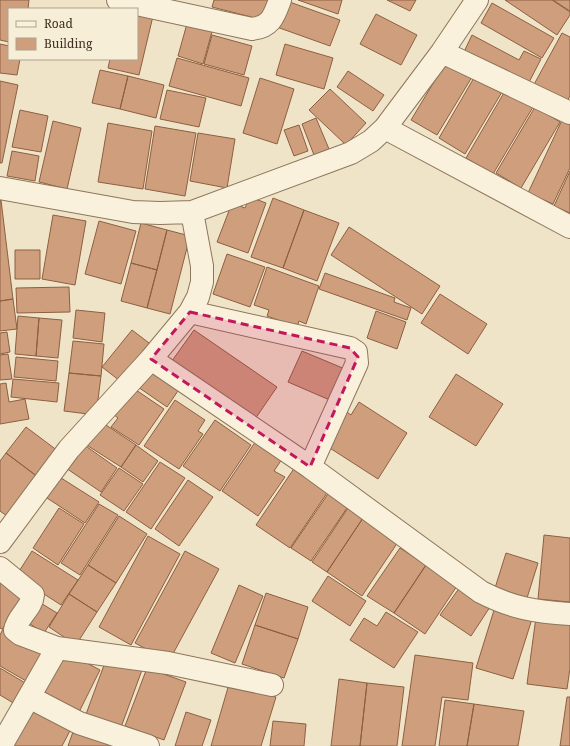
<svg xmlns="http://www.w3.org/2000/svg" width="570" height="746" font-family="'Noto Serif',serif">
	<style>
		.building { fill: #cf9f7d; stroke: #8d5f41 }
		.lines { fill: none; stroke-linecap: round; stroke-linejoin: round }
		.minor-casing { stroke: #8d765c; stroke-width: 24 }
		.minor { stroke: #faf1dc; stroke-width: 22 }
		.marked { fill: #c2185b; fill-opacity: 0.2; stroke: #c2185b; stroke-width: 3; stroke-dasharray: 8 5; stroke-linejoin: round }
	</style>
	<rect width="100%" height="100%" fill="#f0e4c8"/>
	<!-- building -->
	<path class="building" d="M0,0H29L28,9H9V42L0,40Z
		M214,0H268L263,20L212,7Z
		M284,0L340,20L330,46L274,26Z
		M298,0H342L338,14Z
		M387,0H416L410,11Z
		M505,0H552L570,12V15L557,35Z
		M553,0H570V11Z
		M492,3L554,38L542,58L481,23Z
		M137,13L153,16L139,75L108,68L110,59H137Z
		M376,14L417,35L401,65L360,44Z
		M188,20L213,28L203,64L178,56Z
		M562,33L570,37V96L563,108L531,90Z
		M212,35L252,46L244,75L204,64Z
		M472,35L519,60L524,51L541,59L525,90L461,58Z
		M0,44L9,46V59H20L17,75L0,73Z
		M285,44L333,58L324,89L276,75Z
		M177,58L249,78L241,106L169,86Z
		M446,62L472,77L437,135L411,120Z
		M100,70L128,76L120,109L92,103Z
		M348,71L384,95L373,111L337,87Z
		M128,76L164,85L156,118L120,109Z
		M475,76L502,92L465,154L439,138Z
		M260,78L294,89L277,144L243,133Z
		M0,81L18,85L2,163H0Z
		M330,89L366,123L346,145L309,110Z
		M167,90L206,98L199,127L160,119Z
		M505,91L533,107L493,174L466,158Z
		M535,107L560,122L521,188L496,173Z
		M20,110L48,116L41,152L12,147Z
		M316,118L329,149L314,155L302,124Z
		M562,120L570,123V168L553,204L528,193Z
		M53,121L81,128L67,189L39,182Z
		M108,123L152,131L143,189L98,182Z
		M299,125L308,151L294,156L284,130Z
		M155,126L196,133L185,196L145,189Z
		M198,133L235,139L227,188L190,181Z
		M12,151L39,156L35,181L7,176Z
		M570,171V213L554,206Z
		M250,197L266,203L248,253L217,242L232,203L245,208Z
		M273,198L304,210L283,268L251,257Z
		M1,200L13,299L0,301V201Z
		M304,210L339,223L317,281L283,268Z
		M53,215L86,221L75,285L42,279Z
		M99,221L136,231L121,284L85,274Z
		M141,223L167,230L157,270L131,263Z
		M349,227L440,286L422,314L331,255Z
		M167,230L190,236L170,314L147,308Z
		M15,250H40V279H15Z
		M227,254L265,267L250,307L213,294Z
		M131,263L157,270L147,308L121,301Z
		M267,267L319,286L306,324L299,321L297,327L267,316L269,310L254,305Z
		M325,273L395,298L394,302L411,308L407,320L319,289Z
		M69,287L70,312L17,313L16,288Z
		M440,294L487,324L468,354L421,323Z
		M13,299L17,329L0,331V301Z
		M76,310L105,313L102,342L73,338Z
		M376,311L406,322L397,349L367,338Z
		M18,316L39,318L36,356L15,354Z
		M39,318L62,320L58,358L36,356Z
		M132,330L153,346L124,384L102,367Z
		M194,330L277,387L253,422L169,365Z
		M7,332L10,352L0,354V333Z
		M73,341L104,344L101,376L69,373Z
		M302,351L345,369L332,401L288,382Z
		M8,354L12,379L0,380V355Z
		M16,357L58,361L56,381L14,377Z
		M150,364L182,385L167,407L135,385Z
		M69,373L101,376L96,415L64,411Z
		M456,374L503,404L476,446L429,417Z
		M13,379L59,383L57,402L11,397Z
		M6,383L9,402L25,399L29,419L0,424V384Z
		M136,390L164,409L139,445L111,427L118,418L113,414L125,396L130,399Z
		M175,400L205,420L198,431L203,434L179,469L144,446Z
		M359,402L407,433L378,479L322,443L335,430L347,412L351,415Z
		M215,420L251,445L220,491L183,466Z
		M100,421L136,445L121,467L85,444Z
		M26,427L58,451L38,477L6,453Z
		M256,441L282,459L274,471L285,477L258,516L222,491Z
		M80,442L117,468L101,492L63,466Z
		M136,445L158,461L143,482L121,467Z
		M6,453L38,477L7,516L0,511V461Z
		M160,462L185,478L151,529L126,512Z
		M295,467L329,490L290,548L256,525Z
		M119,468L143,484L124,511L100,495Z
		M58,476L99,502L85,523L44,496Z
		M188,480L213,497L179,546L155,529Z
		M330,491L349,505L311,561L291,548Z
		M99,504L118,515L80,575L61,563Z
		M350,505L365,515L327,572L312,562Z
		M59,508L84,524L58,565L33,548Z
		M365,515L400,539L362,596L327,572Z
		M119,516L147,534L116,583L88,565Z
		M544,535L570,538V602L538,599Z
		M148,536L180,554L131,645L99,627Z
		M400,548L426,565L394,613L367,596Z
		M32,551L78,580L61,605L16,576Z
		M185,551L219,569L169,661L135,643Z
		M506,553L538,563L527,598L495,588Z
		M88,565L116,583L97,612L69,594Z
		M426,565L457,586L425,634L394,613Z
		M0,575L27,594L2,629L0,628Z
		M328,576L366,601L350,626L312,601Z
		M239,585L263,596L235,663L211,653Z
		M460,587L490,607L471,636L440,615Z
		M266,593L308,607L298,639L255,625Z
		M69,594L97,612L76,645L49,627Z
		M39,602L57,613L44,633L27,622Z
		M495,607L532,619L513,679L476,668Z
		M386,612L418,632L394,668L350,640L364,618L377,626Z
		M536,617L570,621V668L567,689L527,684Z
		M255,625L298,639L284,678L242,664Z
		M3,629L50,656L33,685L0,666V635Z
		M60,649L100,670L77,716L37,695Z
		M415,655L473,663L468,700L442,697L435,746H402Z
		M107,657L142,670L120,730L85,717Z
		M0,668L27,684L15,704L0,695Z
		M147,668L186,682L164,740L125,726Z
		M339,679L367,683L360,746H331Z
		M367,683L404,687L397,746H360Z
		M229,684L276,697L261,746H211Z
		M567,697H570V746H560Z
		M445,700L474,704L467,746H439Z
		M30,704L73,725L62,746H8Z
		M474,704L524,711L518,746H467Z
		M186,712L211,720L202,746H175Z
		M273,721L306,724L304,746H270Z
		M74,729L122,746H68Z"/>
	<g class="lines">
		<!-- minor casing -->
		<g class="minor-casing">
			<path id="minor" d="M118,0L252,29C271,27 274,16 280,0
				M442,52L570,113
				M385,128L570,227
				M0,188L133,212L160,213L192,212L351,153L371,141L385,128L442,52L477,0
				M190,312L350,348L356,352L357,363L310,467
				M151,359L310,467L481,592C512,608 536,612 570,614
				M0,542L69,449L151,359L190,312L198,297L202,282V266L192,212
				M0,568L33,595C32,608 17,617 15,630L20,634L57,648L168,663L272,685
				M29,697L57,648
				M1,746L29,697L79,723L148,746"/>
		</g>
		<!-- minor -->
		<use href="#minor" class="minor"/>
	</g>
	<!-- marked area -->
	<path class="marked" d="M190,312L350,348L358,357L310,467L151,359Z"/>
	<!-- legend -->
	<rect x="8" y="8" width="130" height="52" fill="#f7eed8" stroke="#ada18e"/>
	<rect x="16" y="21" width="20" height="6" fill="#faf1dc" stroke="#ada18e"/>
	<text x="44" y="28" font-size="12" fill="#3d2e20">Road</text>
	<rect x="16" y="38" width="20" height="12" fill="#cf9f7d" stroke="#ada18e"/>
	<text x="44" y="48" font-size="12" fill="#3d2e20">Building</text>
</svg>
